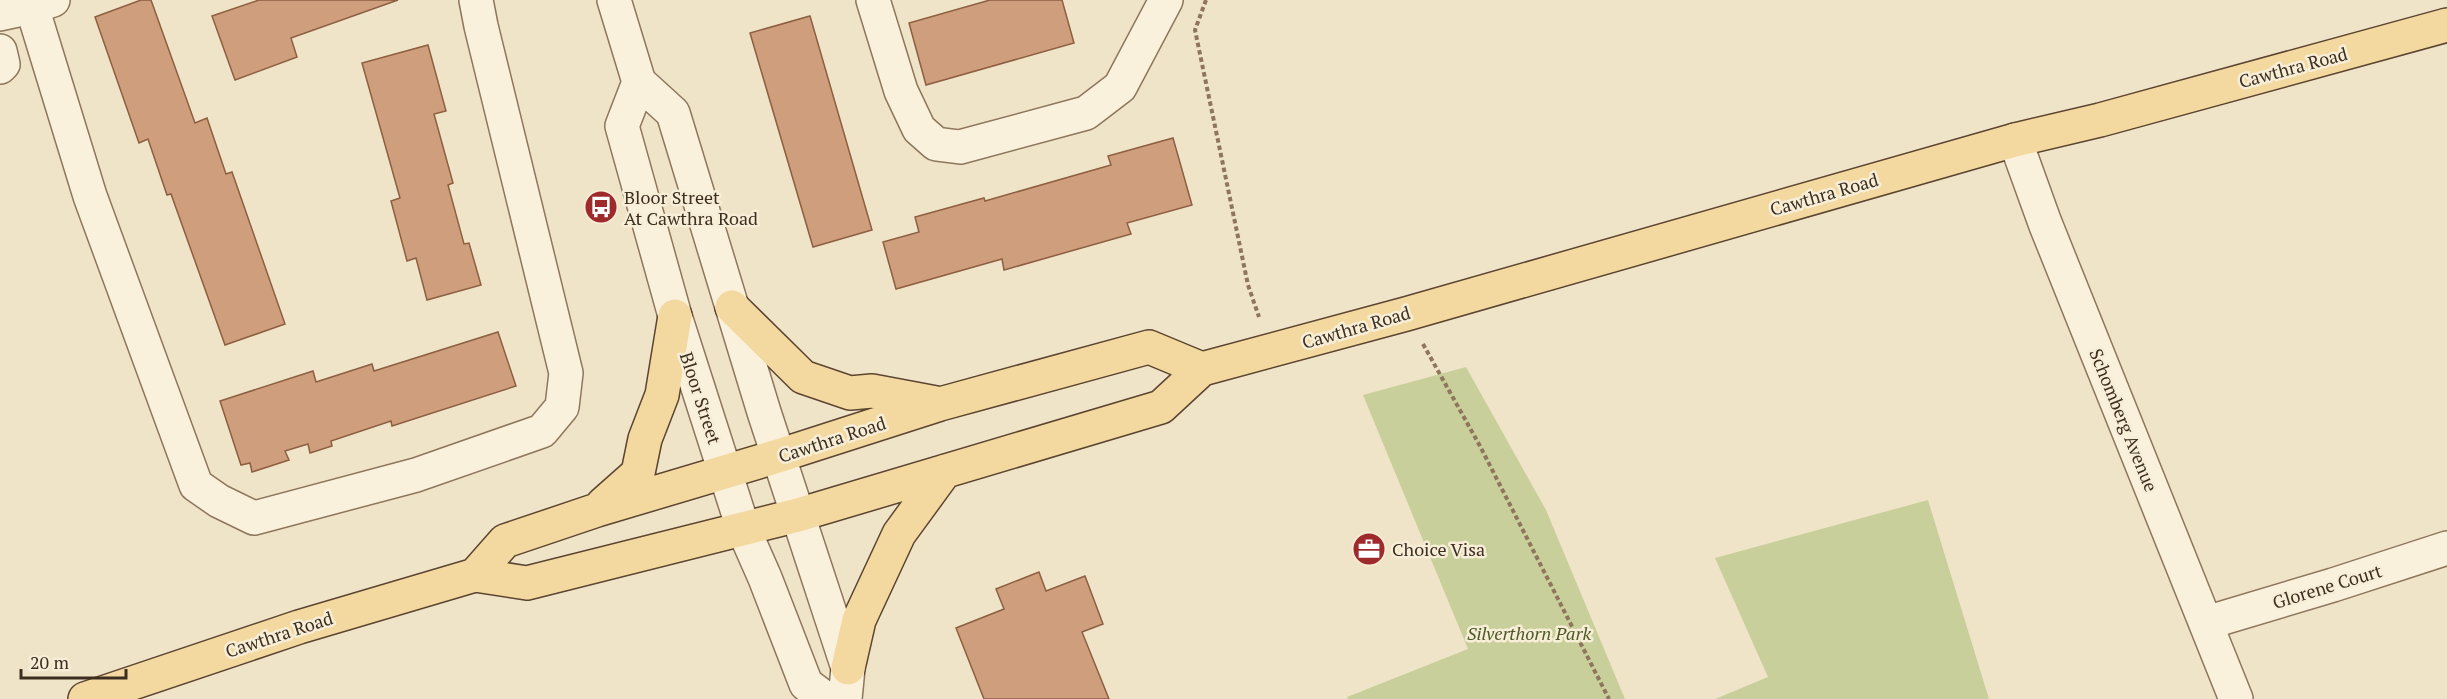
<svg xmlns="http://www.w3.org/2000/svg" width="2447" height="699" font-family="'PT Serif',serif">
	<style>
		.green { fill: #c9cf9b }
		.building { fill: #cf9f7d; stroke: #8d5f41; stroke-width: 1.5 }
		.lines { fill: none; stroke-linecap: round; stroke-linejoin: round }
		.minor-casing { stroke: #8d765c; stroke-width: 36 }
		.major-casing { stroke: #5b4430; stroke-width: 36 }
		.path { stroke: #8d765c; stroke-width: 4; stroke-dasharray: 4.5 3; stroke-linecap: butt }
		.minor { stroke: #faf1dc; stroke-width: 33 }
		.major { stroke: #f3d9a0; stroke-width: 33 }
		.labels { text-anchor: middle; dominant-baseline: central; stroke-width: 5; stroke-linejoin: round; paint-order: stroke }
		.street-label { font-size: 18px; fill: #3d2e20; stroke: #f7eed8 }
		.poi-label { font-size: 18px; fill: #3d2e20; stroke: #f7eed8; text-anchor: start }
		.park-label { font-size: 18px; font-style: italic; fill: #4d5a26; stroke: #f7eed8 }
	</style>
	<rect width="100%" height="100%" fill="#f0e4c8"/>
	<!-- green -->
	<path class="green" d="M1466,367L1546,510L1625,699H1348L1347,697L1468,649L1363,395Z
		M1928,500L1989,699H1715L1768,677L1715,558Z"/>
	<!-- building -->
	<path class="building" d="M141,0H151L195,123L207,118L226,174L232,172L285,324L225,345L171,194L167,195L148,139L139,143L95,17Z
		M259,0H398L291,38L297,57L235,80L212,16Z
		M990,0H1062L1074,43L926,85L909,23Z
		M810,16L872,230L813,247L750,33Z
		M428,45L446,111L434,114L453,183L448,185L464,244L469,243L481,285L427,300L416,258L407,261L391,201L400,198L362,63Z
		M1173,138L1192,205L1127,223L1131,234L1004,270L1002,259L896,289L883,242L919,232L915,217L984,198L985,201L1111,165L1108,156Z
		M498,332L516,386L392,426L391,421L331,441L332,446L310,453L308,444L285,451L289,460L252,472L250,463L241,465L220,401L313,371L316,382L372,364L374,371Z
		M1039,572L1046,591L1085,576L1103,624L1082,632L1109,699H984L956,628L1004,609L996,589Z"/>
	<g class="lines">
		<!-- minor casing -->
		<g class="minor-casing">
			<path id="minor" d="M614,0L639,82L673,113L764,412L848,668L845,699
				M873,0L901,91L919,129L936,144L960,147L1086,113L1120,87L1166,0
				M32,7L90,196L196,485L219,501L254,518L416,475L542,431L562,407L566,373L481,26L476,0
				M0,14L32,7L53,0
				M0,51L3,64L0,67
				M639,82L622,126L675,316L743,528L765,578L806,684L826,699
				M2015,140L2045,223L2236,699
				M2206,623L2333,585L2447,548"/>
		</g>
		<!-- major casing -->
		<g class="major-casing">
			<path id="major" d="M732,307L803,377L850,393L872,391L936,403
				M603,504L638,473L645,439L662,395L675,316
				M475,575L505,541L597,510L778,456L940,404L1149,347L1202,369
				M848,668L859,620L899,534L945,471
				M85,699L299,627L475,575L527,583L798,515L1161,407L1202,369L1406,314L2015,140L2100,120L2447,25"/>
		</g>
		<!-- path -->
		<path class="path" d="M1206,0L1195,30L1248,285L1259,317
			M1423,344L1480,446L1609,699"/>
		<!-- minor -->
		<use href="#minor" class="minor"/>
		<!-- major -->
		<use href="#major" class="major"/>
	</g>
	<!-- icons -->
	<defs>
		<g id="bus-disc" transform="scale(1.725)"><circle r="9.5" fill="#9e2a2b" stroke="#f7eed8"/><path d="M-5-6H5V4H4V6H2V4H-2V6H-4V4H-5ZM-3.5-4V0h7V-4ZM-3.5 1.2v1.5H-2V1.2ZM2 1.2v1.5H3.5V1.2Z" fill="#fff"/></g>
		<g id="office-disc" transform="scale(1.725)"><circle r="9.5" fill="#9e2a2b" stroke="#f7eed8"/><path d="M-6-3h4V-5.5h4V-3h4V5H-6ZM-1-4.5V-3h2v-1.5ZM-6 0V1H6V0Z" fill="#fff"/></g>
	</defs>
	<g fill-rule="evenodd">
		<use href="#bus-disc" x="601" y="207"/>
		<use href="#office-disc" x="1369" y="549"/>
	</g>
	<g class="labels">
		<!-- street labels -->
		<g class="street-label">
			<text transform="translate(2293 67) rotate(-15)">Cawthra Road</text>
			<text transform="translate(1824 194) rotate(-16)">Cawthra Road</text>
			<text transform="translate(1356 327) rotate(-16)">Cawthra Road</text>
			<text transform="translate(701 398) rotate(72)">Bloor Street</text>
			<text transform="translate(2124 420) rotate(68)">Schomberg Avenue</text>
			<text transform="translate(832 439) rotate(-18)">Cawthra Road</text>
			<text transform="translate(2327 586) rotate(-17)">Glorene Court</text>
			<text transform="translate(279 634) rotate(-18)">Cawthra Road</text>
		</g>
		<!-- poi labels -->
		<g class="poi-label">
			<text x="624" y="197">Bloor Street<tspan x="624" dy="21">At Cawthra Road</tspan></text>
			<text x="1392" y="549">Choice Visa</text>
		</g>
		<!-- park labels -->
		<g class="park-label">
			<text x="1529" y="633">Silverthorn Park</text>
		</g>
	</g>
	<!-- scale -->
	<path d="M21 669v9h105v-9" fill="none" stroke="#3d2e20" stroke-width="3"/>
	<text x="30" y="669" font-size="18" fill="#3d2e20" stroke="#f7eed8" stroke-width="4.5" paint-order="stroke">20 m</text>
</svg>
